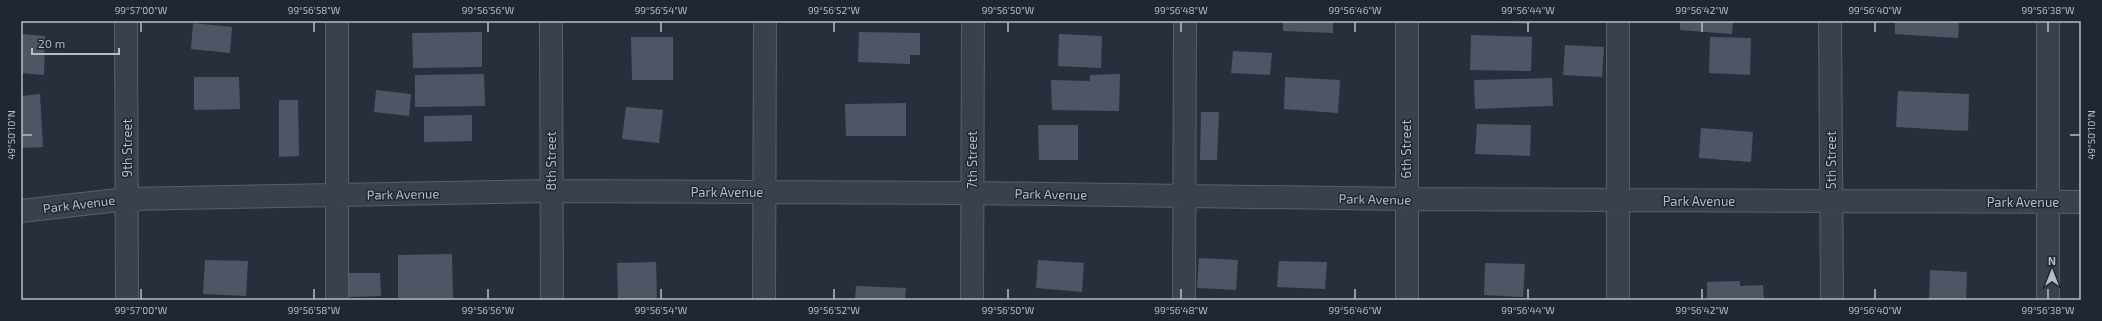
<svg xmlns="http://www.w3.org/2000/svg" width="2102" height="321" font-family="'Exo 2',sans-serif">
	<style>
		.building { fill: #4e5564 }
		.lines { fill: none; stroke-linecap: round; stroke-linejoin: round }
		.minor-casing { stroke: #595f6a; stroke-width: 24 }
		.minor { stroke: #3b414c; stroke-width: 22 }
		.ticks { fill: none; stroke: #b7bcc7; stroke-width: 1.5 }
		.labels { text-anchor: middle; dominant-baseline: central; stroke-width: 3; stroke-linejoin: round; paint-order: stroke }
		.street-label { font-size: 13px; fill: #b7bcc7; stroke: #202632 }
		.neatline { fill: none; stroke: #b7bcc7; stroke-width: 1.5 }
		.ticks-label { font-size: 10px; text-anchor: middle; fill: #b7bcc7 }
	</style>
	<rect width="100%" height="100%" fill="#282f3c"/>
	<!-- building -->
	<path class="building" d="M1283,21H1333V33L1283,31Z
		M1485,21H1530V24Z
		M1680,21H1733L1732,34L1680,30Z
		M1895,21H1959L1958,38L1895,34Z
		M193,23L232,27L230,53L191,49Z
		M482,32V67L413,68L412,33Z
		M859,32L920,33V55H910V64L858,62Z
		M21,34L45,36L44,75L21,73Z
		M1059,34L1102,36L1101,68L1058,66Z
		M1471,35L1532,37L1531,71L1470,70Z
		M631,37H673V80H632Z
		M1710,37L1751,38L1750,75L1709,73Z
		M1565,45L1604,47L1602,77L1563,75Z
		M1233,51L1272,53L1270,75L1231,73Z
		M484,74L485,106L415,107V75Z
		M1120,74L1119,111L1052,110L1051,80L1090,81V75Z
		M194,77H239L240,109L194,110Z
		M1285,77L1340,80L1338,113L1284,109Z
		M1552,78L1553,106L1475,109L1474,80Z
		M376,90L411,94L409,116L374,112Z
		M1898,91L1969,94L1968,131L1896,127Z
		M40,94L43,147L21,148V96Z
		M279,100H298L299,156L279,157Z
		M906,103V136H846L845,104Z
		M626,107L663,110L659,143L622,139Z
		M1201,112H1219L1217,160H1200Z
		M472,115V141L424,142V116Z
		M1477,124L1531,125L1530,156L1475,154Z
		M1038,125H1078V160H1039Z
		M1701,128L1753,132L1751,162L1699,158Z
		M452,254L453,298H398V255Z
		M1199,258L1238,260L1236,290L1197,288Z
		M205,260L248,261L246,296L203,294Z
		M1038,260L1084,263L1082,292L1036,288Z
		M1279,261L1327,262L1325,289L1277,287Z
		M656,262L657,300H618L617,263Z
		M1485,263L1525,264L1523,297L1484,295Z
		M1930,270L1967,272L1966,300H1929Z
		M348,273H380L381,296L348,297Z
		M1740,281V286L1763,285L1764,300H1707V282Z
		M856,286L906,288L905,300H855Z"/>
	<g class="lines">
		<!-- minor casing -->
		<g class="minor-casing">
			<path id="minor" d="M126,21L127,300
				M551,21L552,300
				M1830,21L1832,300
				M21,211L127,199L551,191L972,193L1406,199L2081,202
				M337,300V21
				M764,300L765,21
				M972,300L973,21
				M1184,300L1185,21
				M1407,300V21
				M1618,300V21
				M2048,300V21"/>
		</g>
		<!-- minor -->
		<use href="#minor" class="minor"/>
	</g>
	<!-- ticks -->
	<path class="ticks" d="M141,22V32M314,22V32M488,22V32M661,22V32M834,22V32M1008,22V32M1181,22V32M1355,22V32M1528,22V32M1702,22V32M1875,22V32M2048,22V32M22,135H32M2070,135H2080M141,289V299M314,289V299M488,289V299M661,289V299M834,289V299M1008,289V299M1181,289V299M1355,289V299M1528,289V299M1702,289V299M1875,289V299M2048,289V299"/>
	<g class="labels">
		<!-- street labels -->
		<g class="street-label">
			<text transform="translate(127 148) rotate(-90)">9th Street</text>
			<text transform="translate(1406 149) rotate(-90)">6th Street</text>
			<text transform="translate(972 160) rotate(-90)">7th Street</text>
			<text transform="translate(1831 160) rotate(-90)">5th Street</text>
			<text transform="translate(551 161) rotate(-90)">8th Street</text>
			<text x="727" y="192">Park Avenue</text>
			<text transform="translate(403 194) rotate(-1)">Park Avenue</text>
			<text transform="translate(1051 194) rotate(1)">Park Avenue</text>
			<text transform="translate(1375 199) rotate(1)">Park Avenue</text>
			<text x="1699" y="201">Park Avenue</text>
			<text x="2023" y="202">Park Avenue</text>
			<text transform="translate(79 204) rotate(-7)">Park Avenue</text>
		</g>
	</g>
	<!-- border -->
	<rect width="2102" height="321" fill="none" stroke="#202632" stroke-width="44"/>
	<!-- north arrow -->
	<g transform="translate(2052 271)" stroke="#202632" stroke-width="3" paint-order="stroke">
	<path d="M0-3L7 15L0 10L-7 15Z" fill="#b7bcc7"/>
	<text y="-6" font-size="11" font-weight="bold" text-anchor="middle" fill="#b7bcc7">N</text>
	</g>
	<!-- scale -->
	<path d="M32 48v6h87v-6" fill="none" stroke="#b7bcc7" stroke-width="2"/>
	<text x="38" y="48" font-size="12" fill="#b7bcc7" stroke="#202632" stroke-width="3" paint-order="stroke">20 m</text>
	<rect x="22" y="22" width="2058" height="277" class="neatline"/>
	<g class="ticks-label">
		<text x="141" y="14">99°57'00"W</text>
		<text x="314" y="14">99°56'58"W</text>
		<text x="488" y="14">99°56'56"W</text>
		<text x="661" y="14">99°56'54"W</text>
		<text x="834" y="14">99°56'52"W</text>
		<text x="1008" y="14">99°56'50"W</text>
		<text x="1181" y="14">99°56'48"W</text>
		<text x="1355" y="14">99°56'46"W</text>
		<text x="1528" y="14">99°56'44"W</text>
		<text x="1702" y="14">99°56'42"W</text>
		<text x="1875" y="14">99°56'40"W</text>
		<text x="2048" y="14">99°56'38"W</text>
		<text transform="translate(11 135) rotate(-90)" y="4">49°50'10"N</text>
		<text transform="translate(2091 135) rotate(-90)" y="4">49°50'10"N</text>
		<text x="141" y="314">99°57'00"W</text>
		<text x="314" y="314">99°56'58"W</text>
		<text x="488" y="314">99°56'56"W</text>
		<text x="661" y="314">99°56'54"W</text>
		<text x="834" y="314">99°56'52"W</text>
		<text x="1008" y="314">99°56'50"W</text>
		<text x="1181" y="314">99°56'48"W</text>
		<text x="1355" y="314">99°56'46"W</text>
		<text x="1528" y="314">99°56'44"W</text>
		<text x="1702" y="314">99°56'42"W</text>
		<text x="1875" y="314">99°56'40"W</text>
		<text x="2048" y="314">99°56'38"W</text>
	</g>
</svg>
